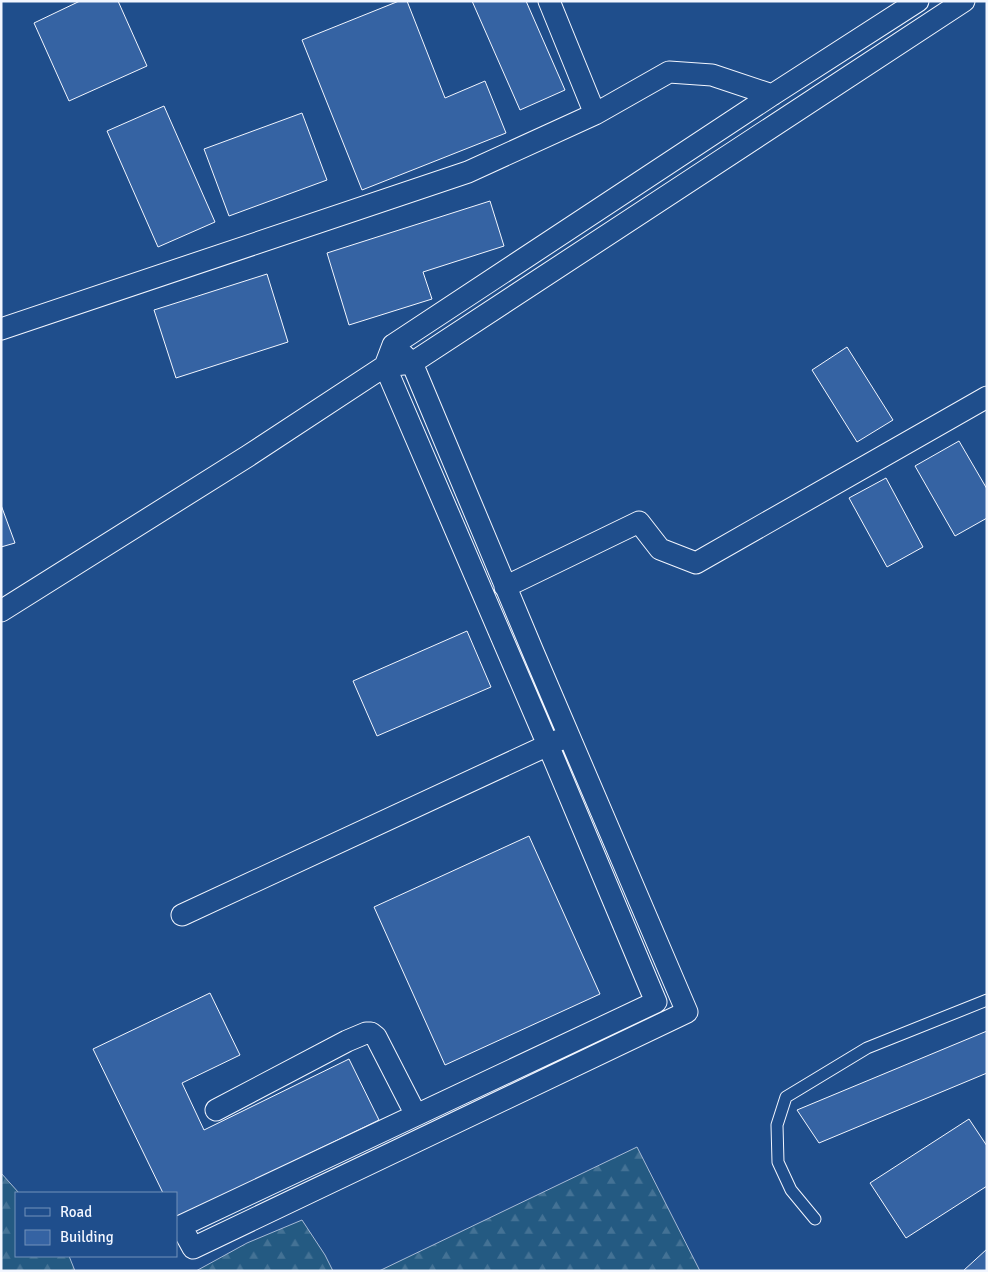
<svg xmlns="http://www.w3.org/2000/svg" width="988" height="1272" font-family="Signika,sans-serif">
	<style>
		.forest { fill: url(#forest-firs); stroke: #a8bbd7 }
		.building { fill: #3563a3; stroke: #f2f6ff }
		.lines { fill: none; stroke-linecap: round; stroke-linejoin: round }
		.lane-casing { stroke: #f2f6ff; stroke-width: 13 }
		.street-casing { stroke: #f2f6ff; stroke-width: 23 }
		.lane { stroke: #1f4e8c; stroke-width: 11 }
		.street { stroke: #1f4e8c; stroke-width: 21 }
	</style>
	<defs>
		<pattern id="forest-firs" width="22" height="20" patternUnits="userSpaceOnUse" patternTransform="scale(1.25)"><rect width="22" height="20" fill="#245a82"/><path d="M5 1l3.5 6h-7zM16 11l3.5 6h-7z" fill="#447295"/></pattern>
	</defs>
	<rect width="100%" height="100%" fill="#1f4e8c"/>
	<!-- forest -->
	<path class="forest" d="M637,1147L700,1271H379Z
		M1,1173L19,1193H16V1256H69L75,1271H1Z
		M302,1220L325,1255L333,1271H196L247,1243Z"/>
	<!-- building -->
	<path class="building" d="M80,1H118L147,66L69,101L34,23Z
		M399,1H407L445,98L485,81L506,133L362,190L302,40Z
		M472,1H526L565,90L520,110Z
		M164,106L215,222L158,247L107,131Z
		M302,113L327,180L229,216L204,149Z
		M490,201L504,246L423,272L432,299L349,325L327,253Z
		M267,274L288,342L176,378L154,310Z
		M847,347L893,420L857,442L812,370Z
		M959,441L987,489V518L955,536L915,466Z
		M886,478L923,547L887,567L849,498Z
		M1,505L15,543L1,547Z
		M467,631L491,687L377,736L353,681Z
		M529,836L600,994L445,1065L374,907Z
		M210,993L240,1055L182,1083L204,1130L349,1059L379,1120L176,1218V1193H163L93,1049Z
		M987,1031V1073L819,1143L797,1110Z
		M969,1119L987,1146V1186L906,1238L870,1183Z
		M987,1249V1271H963Z"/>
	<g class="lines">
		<!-- lane casing -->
		<g class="lane-casing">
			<path id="lane" d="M815,1219L791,1190L778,1162L777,1125L786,1097L867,1048L987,1000"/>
		</g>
		<!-- street casing -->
		<g class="street-casing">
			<path id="street" d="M595,114L669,72L712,75L772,95
				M1,329L468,172L595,114L549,1
				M393,345L412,363L534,654L687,1012L193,1248L181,1226L656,1002L548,745L385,366L393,345L772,95L918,1
				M505,587L639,522L660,549L696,563L987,397
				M1,611L248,456L385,366L412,363L964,1
				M182,915L559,740
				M216,1110L347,1041L366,1033H371L376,1037L416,1115"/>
		</g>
		<!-- lane -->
		<use href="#lane" class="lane"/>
		<!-- street -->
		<use href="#street" class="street"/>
	</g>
	<!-- border -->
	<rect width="988" height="1272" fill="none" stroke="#f2f6ff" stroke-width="5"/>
	<!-- legend -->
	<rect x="15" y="1192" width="162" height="65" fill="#1f4e8c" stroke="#7391ba"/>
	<rect x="25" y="1208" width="25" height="8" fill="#1f4e8c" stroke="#7391ba"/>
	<text x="60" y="1217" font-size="15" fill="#f2f6ff">Road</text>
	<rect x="25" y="1230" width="25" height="15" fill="#3563a3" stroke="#7391ba"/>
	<text x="60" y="1242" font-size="15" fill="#f2f6ff">Building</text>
</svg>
